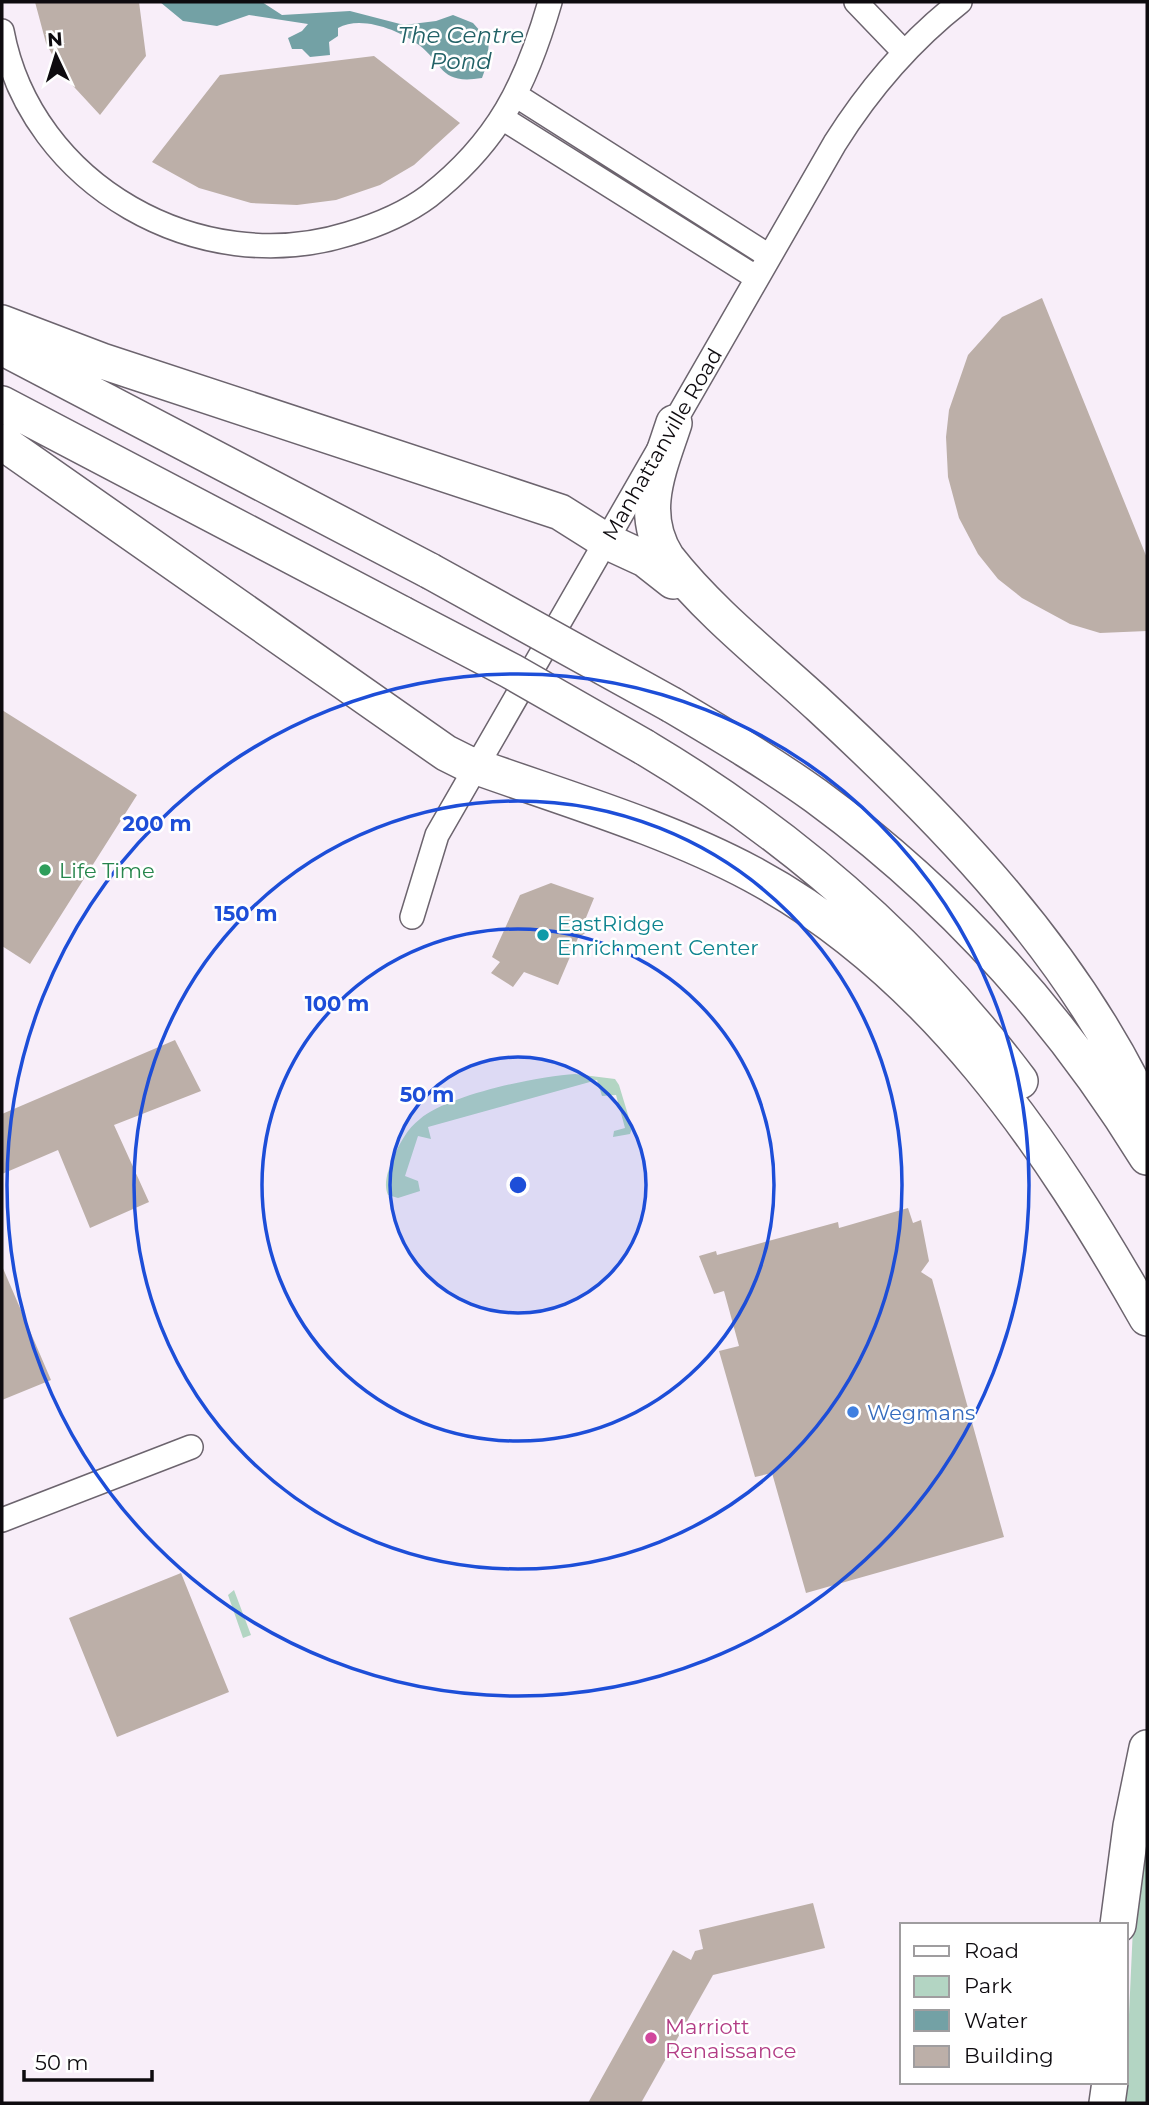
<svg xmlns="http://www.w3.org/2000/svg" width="1149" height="2105" font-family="Montserrat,sans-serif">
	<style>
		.green { fill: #b3d5c3 }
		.water { fill: #73a1a5 }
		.building { fill: #bcafa8 }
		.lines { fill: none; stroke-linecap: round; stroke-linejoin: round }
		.minor-casing { stroke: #6c646e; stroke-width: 26 }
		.highway-casing { stroke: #6c646e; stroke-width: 38 }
		.minor { stroke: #fff; stroke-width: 23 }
		.highway { stroke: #fff; stroke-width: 35 }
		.highway-bridge-casing { stroke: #6c646e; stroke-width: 38; stroke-linecap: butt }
		.highway-bridge { stroke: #fff; stroke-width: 35 }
		.ring { fill: none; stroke: #1d4ed8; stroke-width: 3.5 }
		.leisure-dot { fill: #2e9e5b; stroke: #fff; stroke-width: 2.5 }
		.culture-dot { fill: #0f9aa8; stroke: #fff; stroke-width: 2.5 }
		.shop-dot { fill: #3f7fe0; stroke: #fff; stroke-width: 2.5 }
		.hotel-dot { fill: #d1479c; stroke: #fff; stroke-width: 2.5 }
		.labels { text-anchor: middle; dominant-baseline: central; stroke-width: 5; stroke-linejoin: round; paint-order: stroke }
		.street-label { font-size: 21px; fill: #0e0b0f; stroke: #fff }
		.leisure-label { font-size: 21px; fill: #27864d; stroke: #fff; text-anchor: start }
		.culture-label { font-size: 21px; fill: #0d838f; stroke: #fff; text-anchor: start }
		.shop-label { font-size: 21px; fill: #366cbe; stroke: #fff; text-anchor: start }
		.hotel-label { font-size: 21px; fill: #b23c85; stroke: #fff; text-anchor: start }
		.water-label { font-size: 23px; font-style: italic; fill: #216166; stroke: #fff }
		.centre { fill: #1d4ed8; stroke: #fff; stroke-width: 3.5 }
		.ring-label { font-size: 21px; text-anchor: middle; font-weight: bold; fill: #1d4ed8; stroke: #fff; stroke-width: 5; stroke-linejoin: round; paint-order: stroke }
	</style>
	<rect width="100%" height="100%" fill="#f8eef9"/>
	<!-- green -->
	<path class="green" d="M575,1074L615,1079L619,1085L632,1128L630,1134L613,1137L614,1131L625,1128L616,1095L602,1096L597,1080L428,1127L431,1139L418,1136L405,1176L418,1181L420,1191L398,1198L388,1195C383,1184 388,1170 393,1159C399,1144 407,1129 420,1119C448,1095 538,1076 575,1074Z
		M234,1590L251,1635L243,1638L228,1595Z
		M1147,1820V2103H1125L1134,1905Z"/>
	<!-- water -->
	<path class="water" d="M160,2H262L282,15L350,11L404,25L436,21L453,15L473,23L489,41L487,64L482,78C439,85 444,64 419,45C399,30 361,15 338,28V36L329,42L330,55L310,57L302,49H292L288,38L302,31L308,24L249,15L217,26L183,21Z"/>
	<!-- building -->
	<path class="building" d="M35,2H139L146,56L100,115L63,75L46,43Z
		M374,56L460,123L414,165L380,185L336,200L297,205L251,203L199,188L152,162L220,75Z
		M1042,298L1147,558V631L1100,633L1070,624L1022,598L998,579L978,554L959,518L948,477L946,437L949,410L968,355L1002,317Z
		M2,710L137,795L30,964L2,946Z
		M551,883L594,898L583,925L588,931L578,938L558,985L524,972L513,987L491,973L500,962L492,957L520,895Z
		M175,1040L201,1091L114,1125L149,1202L90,1228L58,1150L2,1174V1114Z
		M908,1208L913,1223L921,1220L929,1261L921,1272L932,1279L1004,1537L806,1593L772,1473L755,1477L719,1351L739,1346L724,1291L714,1294L699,1256L716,1251L717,1255L838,1222L839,1228Z
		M2,1266L51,1380L2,1400Z
		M181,1573L229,1692L117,1737L69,1618Z
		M813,1903L825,1948L713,1975L641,2103H588L673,1950L691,1960L695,1951L703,1949L699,1930Z"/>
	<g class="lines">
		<!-- minor casing -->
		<g class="minor-casing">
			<path id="minor" d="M856,2L904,52
				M2,31C31,186 200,280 348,234C375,226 405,214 429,196C498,142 526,85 550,2
				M517,96L769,256
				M502,118L757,278
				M412,917L437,835L835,143C869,89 909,42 960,2
				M2,1520L191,1447"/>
		</g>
		<!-- highway casing -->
		<g class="highway-casing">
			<path id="highway" d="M2,323L102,361L560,512L606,541L645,559L673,581
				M2,347L430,571
				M2,404L402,614
				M674,423C659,469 638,513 667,558C709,612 769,659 820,706C948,824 1073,953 1147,1113
				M2,442L446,753L466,763C560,797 664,827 752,874C932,971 1049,1145 1147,1318
				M672,705C721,734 770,763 816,796C950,894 1060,1016 1147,1157
				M644,747C790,834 918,945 1020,1081
				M1118,1925L1131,1826L1147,1748
				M1107,2103L1110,2082"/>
		</g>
		<!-- minor -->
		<use href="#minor" class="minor"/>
		<!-- highway -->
		<use href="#highway" class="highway"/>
		<!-- highway-bridge casing -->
		<g class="highway-bridge-casing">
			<path id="highway-bridge" d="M430,571L672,705
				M402,614L511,671L644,747"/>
		</g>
		<!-- highway-bridge -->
		<use href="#highway-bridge" class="highway-bridge"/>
	</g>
	<!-- distance rings -->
	<circle cx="518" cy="1185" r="128" fill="#1d4ed8" fill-opacity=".12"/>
	<g class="ring">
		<circle cx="518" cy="1185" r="128"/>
		<circle cx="518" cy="1185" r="256"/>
		<circle cx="518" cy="1185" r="384"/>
		<circle cx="518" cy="1185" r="511"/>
	</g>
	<!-- markers -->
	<circle class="leisure-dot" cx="45" cy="870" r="7"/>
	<circle class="culture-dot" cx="543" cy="935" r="7"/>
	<circle class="shop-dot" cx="853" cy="1412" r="7"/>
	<circle class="hotel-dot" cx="651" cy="2038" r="7"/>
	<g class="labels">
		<!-- street labels -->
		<g class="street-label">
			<text transform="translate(662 444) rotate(-60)">Manhattanville Road</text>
		</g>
		<!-- leisure labels -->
		<g class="leisure-label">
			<text x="59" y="870">Life Time</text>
		</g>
		<!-- culture labels -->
		<g class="culture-label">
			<text x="557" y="923">EastRidge<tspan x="557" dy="24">Enrichment Center</tspan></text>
		</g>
		<!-- shop labels -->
		<g class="shop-label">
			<text x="867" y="1412">Wegmans</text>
		</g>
		<!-- hotel labels -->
		<g class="hotel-label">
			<text x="665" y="2026">Marriott<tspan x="665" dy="24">Renaissance</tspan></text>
		</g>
		<!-- water labels -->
		<g class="water-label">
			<text x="461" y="35">The Centre<tspan x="461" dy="26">Pond</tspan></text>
		</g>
	</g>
	<circle cx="518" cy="1185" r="10" class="centre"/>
	<g class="ring-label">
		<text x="157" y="831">200 m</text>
		<text x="246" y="921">150 m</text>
		<text x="337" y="1011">100 m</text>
		<text x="427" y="1102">50 m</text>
	</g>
	<!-- border -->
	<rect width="1149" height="2105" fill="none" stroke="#0e0b0f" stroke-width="7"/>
	<!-- legend -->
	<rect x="900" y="1923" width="228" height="161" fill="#ffffff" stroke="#9f9d9f" stroke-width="2"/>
	<rect x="914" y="1946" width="35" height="10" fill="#ffffff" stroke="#9f9d9f" stroke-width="2"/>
	<text x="964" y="1958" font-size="21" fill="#0e0b0f">Road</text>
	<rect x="914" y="1976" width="35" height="21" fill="#b3d5c3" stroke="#9f9d9f" stroke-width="2"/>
	<text x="964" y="1993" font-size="21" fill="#0e0b0f">Park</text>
	<rect x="914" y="2010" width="35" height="21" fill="#73a1a5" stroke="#9f9d9f" stroke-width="2"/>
	<text x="964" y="2028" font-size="21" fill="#0e0b0f">Water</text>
	<rect x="914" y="2046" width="35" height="21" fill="#bcafa8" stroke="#9f9d9f" stroke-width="2"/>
	<text x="964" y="2063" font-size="21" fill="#0e0b0f">Building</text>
	<!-- north arrow -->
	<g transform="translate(56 56) rotate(356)" stroke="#ffffff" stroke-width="5" paint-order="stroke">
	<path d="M0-5L12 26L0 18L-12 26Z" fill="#0e0b0f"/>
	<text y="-10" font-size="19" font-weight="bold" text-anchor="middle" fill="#0e0b0f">N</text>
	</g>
	<!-- scale -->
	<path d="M24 2070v10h128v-10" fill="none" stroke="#0e0b0f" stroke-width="3.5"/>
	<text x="35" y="2070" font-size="21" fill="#0e0b0f" stroke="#ffffff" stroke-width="5" paint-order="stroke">50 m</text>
</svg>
